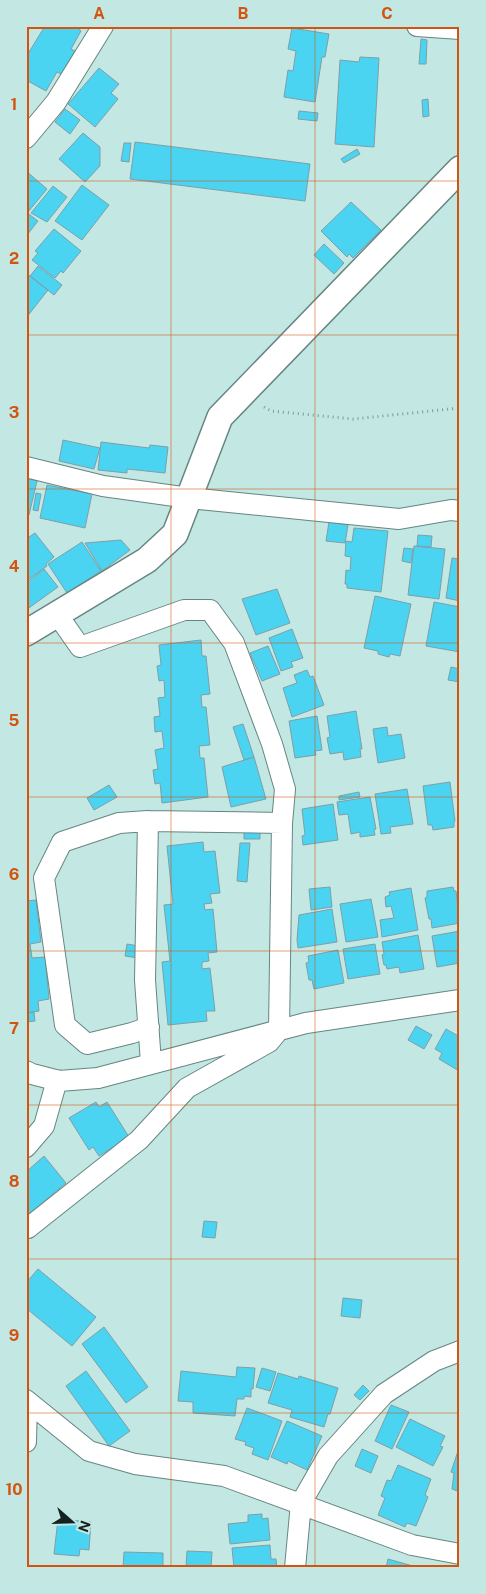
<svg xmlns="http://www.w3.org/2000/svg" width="486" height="1594" font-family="'Public Sans',sans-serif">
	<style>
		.building { fill: #4ad4f1; stroke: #7e9fa7 }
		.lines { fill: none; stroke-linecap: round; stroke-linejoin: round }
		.minor-casing { stroke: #658682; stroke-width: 22 }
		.tertiary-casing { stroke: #658682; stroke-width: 28 }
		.path { stroke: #7f9b98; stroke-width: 3; stroke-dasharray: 1 4; stroke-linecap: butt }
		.minor { stroke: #fff; stroke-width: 20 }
		.tertiary { stroke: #fff; stroke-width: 25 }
		.grid { fill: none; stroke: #d3540e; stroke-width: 1; stroke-opacity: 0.55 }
		.neatline { fill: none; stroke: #d3540e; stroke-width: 2 }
		.grid-label { font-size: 16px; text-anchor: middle; font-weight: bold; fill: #d3540e }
	</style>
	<rect width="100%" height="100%" fill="#c3e7e3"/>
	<!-- building -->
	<path class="building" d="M45,26H76L81,31L71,49L75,51L61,74L57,72L46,91L26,80V57Z
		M292,28L329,34L325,57H322L315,102L284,97L288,70L293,71L296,51L288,49Z
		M421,39L427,40L426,64H419Z
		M360,57L379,58L374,147L335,144L340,60L359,62Z
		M99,68L119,84L111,93L118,99L95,127L68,104Z
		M428,99L429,116L423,117L422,100Z
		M65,109L80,120L70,134L55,122Z
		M299,111L318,113L317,121L298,119Z
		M83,133L100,147V166L85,182L59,159Z
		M135,142L310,164L305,201L130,179Z
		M124,143H131L129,162L121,161Z
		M357,149L360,154L344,163L341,159Z
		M26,171L47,189L28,212L26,210Z
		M82,185L109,205L82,240L55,221Z
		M53,186L67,197L47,222L31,213Z
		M351,202L381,230L353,258L349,254L347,257L321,231Z
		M26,212L38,221L27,235L26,234Z
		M54,229L81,251L63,273L61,271L55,278L32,260L38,253L35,251Z
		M324,244L344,263L334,274L314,255Z
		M38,266L62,285L54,295L30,276Z
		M26,273L48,290L26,318Z
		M63,440L100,448L94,469L59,461Z
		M101,442L149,448L150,445L168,447L165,473L127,469V473L98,470Z
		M26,478L37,481L29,515H26Z
		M47,485L92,494L85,528L40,518Z
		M36,493L41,494L38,511L33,510Z
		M329,522L348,525L345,543L326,541Z
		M354,528L388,531L381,592L347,588V584H345L346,570L350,571L351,557L345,556L346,541L352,542Z
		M35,533L54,557L46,564L47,566L26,581V539Z
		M418,535L432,536L431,547L417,546Z
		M121,540L130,550L102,571L85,543Z
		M82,542L101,571L67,593L48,564Z
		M414,546L445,549L439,599L408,595Z
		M404,548L413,549L411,563L402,561Z
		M452,558L460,559V601L446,598Z
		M44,569L58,587L26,610V583Z
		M277,589L290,623L256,635L242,599Z
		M375,596L411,604L400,656L390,654L389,657L378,654V651L364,648Z
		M434,602L460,607V652L426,646Z
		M292,629L303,658L291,662L293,667L281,671L269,638Z
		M201,640L202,656H206L210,694L201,695L202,707H206L210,745L199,746L200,758H204L208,797L162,803L160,783L155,784L153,770L158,769L155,750L164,748L162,731L155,732L154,717L160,716L158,698L165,697L164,680L159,681L157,666L161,665L159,645Z
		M268,646L280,674L262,681L250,653Z
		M451,667L460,669V682L448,680Z
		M307,670L310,677L313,676L324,705L292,717L283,688L297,683L294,675Z
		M356,711L362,749H360L361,757L344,760L343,752L330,754L327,738L330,737L327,716Z
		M317,716L322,750L315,751L316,755L295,758L289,721Z
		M243,724L254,757L244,760L233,727Z
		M387,727L388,736L401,734L405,758L378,763L373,729Z
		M254,757L266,799L231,807L222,767Z
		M450,782L455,821L454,822V827L433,830L432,825H428L423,786Z
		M109,785L117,797L94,810L87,798Z
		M407,789L413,824L390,827L391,833L381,834L375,794Z
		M359,792L360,797L339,800V796Z
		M370,797L376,829L374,830L375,835L360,837V832L351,834L348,814L339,815L337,802Z
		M333,804L338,840L303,845L302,836L305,835L302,809Z
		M244,830L260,831V839H244Z
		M203,842L204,852L215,851L220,893L210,894L212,903L204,904L205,910L213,909L217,952L208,953L209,961L202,962V969L210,968L215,1011H206L207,1021L168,1025L162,962L170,961L164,905L173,904L167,846Z
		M240,843H250L247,882L237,881Z
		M330,887L332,907L311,910L309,889Z
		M453,887L454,891H456L460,923L432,928L431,919H429L425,898L427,897V891Z
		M411,888L418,930L382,937L380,920L394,918L391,906L386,907L385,897L390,895L389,892Z
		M371,899L378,937L346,942L340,904Z
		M36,900L41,942L30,944L32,958L45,957L49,999L38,1001L39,1011L26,1013V901Z
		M332,909L337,942L298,948L297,940L299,915Z
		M460,931V963L437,967L432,936Z
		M418,935L424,969L400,973L399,967L387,969L386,965H384L382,955L384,954L382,942Z
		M127,944L139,946L138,958L125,956Z
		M375,944L380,974L348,979L343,949Z
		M338,950L344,983L314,989L312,980H309L306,963L309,962L308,956Z
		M34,1012L35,1021L26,1022V1013Z
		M416,1026L432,1035L424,1049L408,1040Z
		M446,1029L460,1037L459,1071L439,1059L442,1053L435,1049Z
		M96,1102L99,1107L107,1102L129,1137L99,1156L93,1147L89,1150L69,1118Z
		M44,1156L66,1183L29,1214L26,1211V1172Z
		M204,1221L217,1222L215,1238L202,1237Z
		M38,1269L96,1317L72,1346L26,1308V1283Z
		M343,1298L362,1300L360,1318L341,1316Z
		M104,1327L148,1387L126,1403L82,1344Z
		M237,1367L255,1368L253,1389H251V1397L244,1396V1399H237L235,1416L193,1413V1402L178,1401L181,1371L236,1377Z
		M262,1368L276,1372L270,1391L256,1387Z
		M86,1371L130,1431L109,1446L66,1386Z
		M278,1373L298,1379L299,1376L338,1388L330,1414H328L324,1427L290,1417L292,1410L268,1403Z
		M363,1385L369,1391L360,1400L354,1395Z
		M391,1405L409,1412L392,1449L375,1441Z
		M247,1408L282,1421L268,1460L252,1454L254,1448L245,1445L246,1442L235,1439Z
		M410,1419L445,1436L440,1446L443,1447L433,1466L396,1447Z
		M287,1421L322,1436L307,1470L288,1461L287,1464L271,1457Z
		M460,1445V1492L452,1489L454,1473L451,1472Z
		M362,1449L378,1456L371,1473L355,1466Z
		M398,1465L431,1479L425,1495L428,1497L416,1526L407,1523L405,1527L378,1515L385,1498L381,1496L387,1480L391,1481Z
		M262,1514V1519L268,1518L270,1540L230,1544L228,1524L248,1522V1515Z
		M58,1519L91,1522L89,1550L80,1549L79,1556L54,1554Z
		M270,1545L271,1559H276L277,1568H234L232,1548Z
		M187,1551L212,1552L211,1568H186Z
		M124,1552L163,1553V1568H123Z
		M388,1559L420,1568H386Z"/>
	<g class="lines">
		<!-- minor casing -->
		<g class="minor-casing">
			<path id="minor" d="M417,26L460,29
				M26,138L56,102L103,26
				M26,467L103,486L189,498L399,519L451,510L460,511
				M148,821L145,980L151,1063
				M149,1027L132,1033L87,1044L65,1025L44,878L62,842L119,823L148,821L282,823
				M26,1071L32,1074L59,1081L98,1078L306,1023L460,1000
				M26,1147L44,1126L57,1080
				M26,1225L28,1228L139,1140L187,1088L269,1042L279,1030L282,823L285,789L272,744L234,643L210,610H184L80,647L57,614
				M26,1400L89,1451L135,1464L224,1476L412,1545L460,1554
				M26,1442L27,1401
				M295,1568L301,1503L328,1456L384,1394L434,1361L460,1351"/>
		</g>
		<!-- tertiary casing -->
		<g class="tertiary-casing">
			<path id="tertiary" d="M26,633L147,560L175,534L220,417L460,169"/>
		</g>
		<!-- path -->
		<path class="path" d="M264,407L271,411L353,419L460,408"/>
		<!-- minor -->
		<use href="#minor" class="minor"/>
		<!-- tertiary -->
		<use href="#tertiary" class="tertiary"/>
	</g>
	<!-- grid -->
	<path class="grid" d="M171,26V1568M315,26V1568M26,181H460M26,335H460M26,489H460M26,643H460M26,797H460M26,951H460M26,1105H460M26,1259H460M26,1413H460"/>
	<!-- border -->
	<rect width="486" height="1594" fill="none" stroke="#c3e7e3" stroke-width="55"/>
	<!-- north arrow -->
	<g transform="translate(72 1522) rotate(110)" stroke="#c3e7e3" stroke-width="4" paint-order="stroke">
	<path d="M0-4L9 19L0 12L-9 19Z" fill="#142220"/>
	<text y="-8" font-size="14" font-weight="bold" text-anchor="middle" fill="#142220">N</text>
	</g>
	<rect x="28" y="28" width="430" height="1538" class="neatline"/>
	<g class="grid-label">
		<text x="99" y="19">A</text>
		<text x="243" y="19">B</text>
		<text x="387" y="19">C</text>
		<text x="14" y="110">1</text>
		<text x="14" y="264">2</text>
		<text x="14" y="418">3</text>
		<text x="14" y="572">4</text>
		<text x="14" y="726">5</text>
		<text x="14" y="880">6</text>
		<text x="14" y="1034">7</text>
		<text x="14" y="1187">8</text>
		<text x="14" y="1341">9</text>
		<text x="14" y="1495">10</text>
	</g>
</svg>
